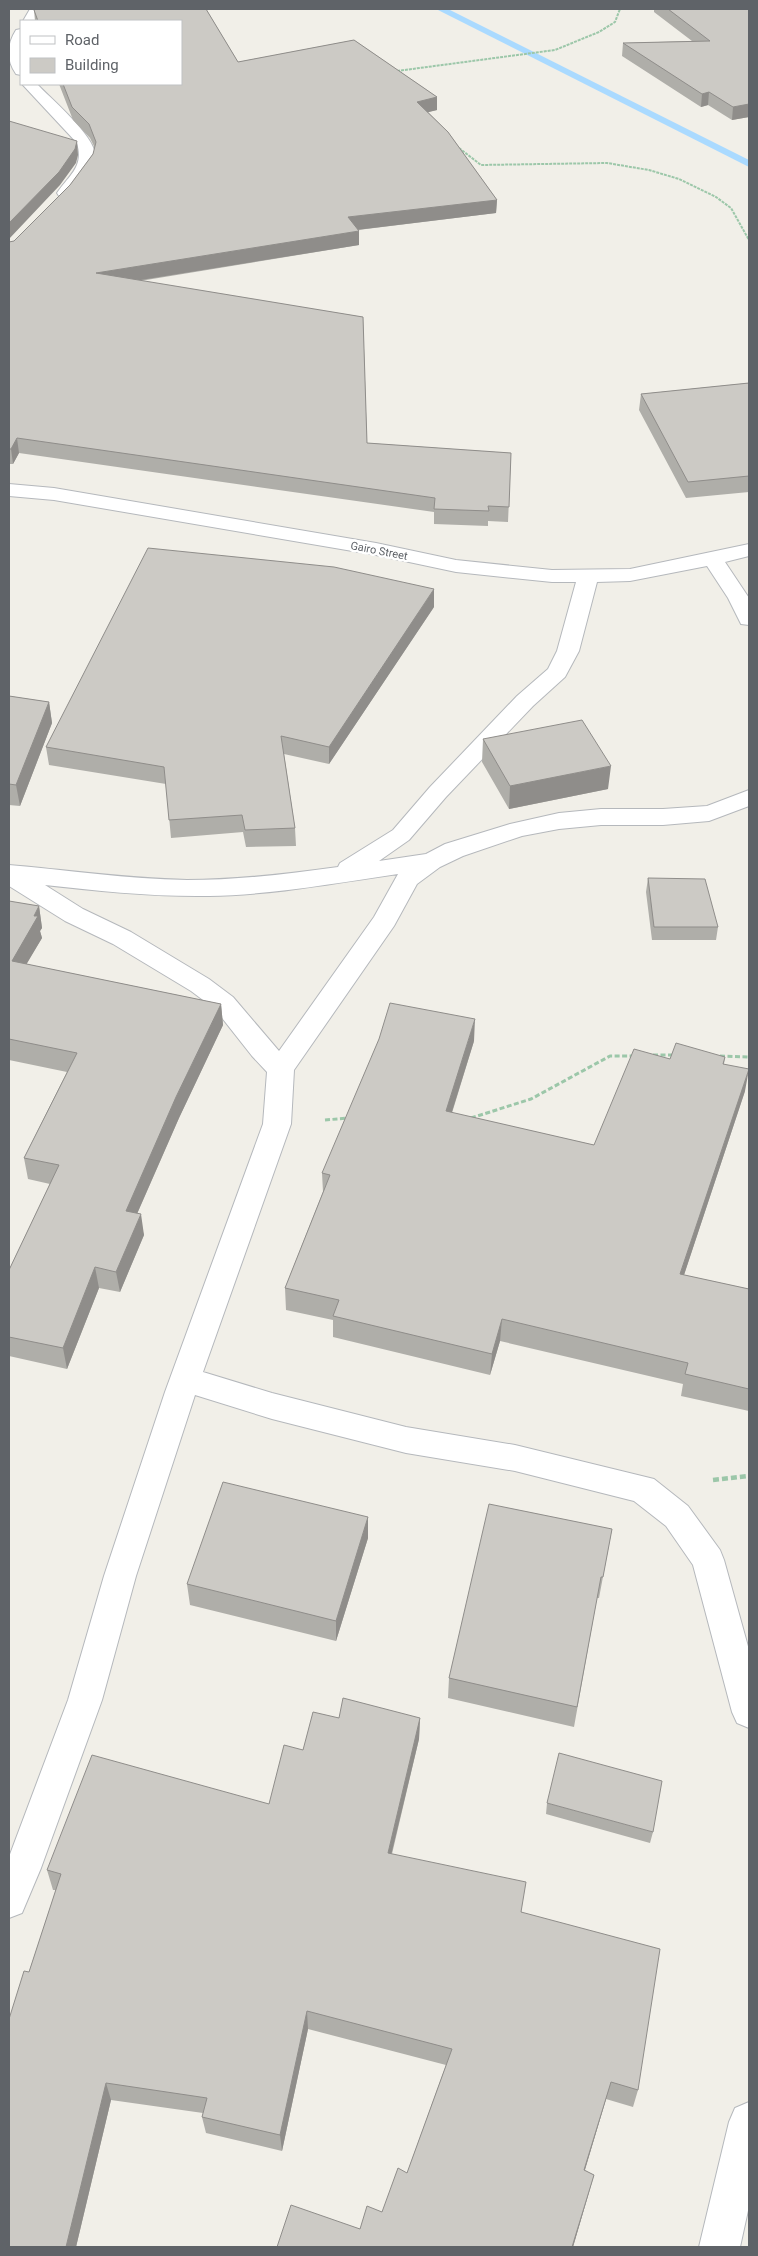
<svg xmlns="http://www.w3.org/2000/svg" width="758" height="2256" font-family="Roboto,sans-serif">
	<style>
		.lines { fill: none; stroke-linecap: round; stroke-linejoin: round }
		.stream { fill: #aadaff; fill-rule: evenodd }
		.street-casing { stroke: #b5b8bc; stroke-width: 2 }
		.path-far2 { stroke: #9cc7a9; stroke-width: 2; stroke-dasharray: 3 1; stroke-linecap: butt }
		.path-far1 { stroke: #9cc7a9; stroke-width: 3; stroke-dasharray: 5 2.5; stroke-linecap: butt }
		.path { stroke: #9cc7a9; stroke-width: 4.5; stroke-dasharray: 6 3; stroke-linecap: butt }
		.street { fill: #fff; fill-rule: evenodd }
		.wall { fill: #afaea9 }
		.shaded-wall { fill: #8f8d8a }
		.building { fill: #cccac5; stroke: #8f8d8a }
		.labels { text-anchor: middle; dominant-baseline: central; stroke-width: 5; stroke-linejoin: round; paint-order: stroke }
		.far-street-label { font-size: 11px; fill: #5f6368; stroke: #fff }
	</style>
	<rect width="100%" height="100%" fill="#f1efe8"/>
	<g class="lines">
		<!-- stream -->
		<path class="stream" d="M436,9H448L749,160V167Z"/>
		<!-- street casing -->
		<g class="street-casing">
			<path id="street" d="M30,9H44L37,21H23Z
				M21,29V75L16,74C6,60 7,44 16,30Z
				M22,84H37C50,98 99,139 95,158C92,172 79,185 71,196H59L57,193C70,174 84,167 77,143Z
				M9,484L54,488L376,543L456,560L552,570L630,569L749,544V556L725,562L749,598V625L741,624L728,598L707,566L630,581L597,582L579,651L565,677L533,706L446,797L409,840L379,861L426,854L445,844L510,824L559,813L601,809H663L707,806L749,790V806L709,821L663,825H601L559,829L522,836L463,856L440,867L417,884L394,926L294,1070L291,1124L203,1372L272,1393L406,1427L515,1445L654,1479L688,1506L720,1550L724,1560L749,1650V1728L737,1723L732,1712L693,1565L666,1526L634,1501L515,1471L406,1453L272,1419L195,1395L136,1576L102,1700L41,1868L22,1913L9,1918V1857L68,1700L104,1576L165,1392L263,1124L267,1072L252,1056L215,1009L191,991L113,944L65,921L9,886V865C68,870 127,879 187,880C238,880 288,874 338,867L340,863L393,830L430,787L517,696L548,669L557,651L576,582H552L456,572L376,555L54,500L9,496ZM398,874L374,917L279,1051L233,997L209,979L131,932L83,909L45,885C99,891 154,897 209,896C272,895 336,883 398,874Z
				M749,2102V2206L740,2247H699L729,2122L735,2108Z"/>
		</g>
		<!-- path-far2 -->
		<path class="path-far2" d="M397,71L555,50L599,32L615,22L620,9
			M459,148L481,165L607,163L649,170L679,179L716,197L731,208L749,240"/>
		<!-- path-far1 -->
		<path class="path-far1" d="M653,1055H674
			M720,1056L749,1057
			M471,1118L531,1099L610,1056H634
			M325,1120L349,1118"/>
		<!-- path -->
		<path class="path" d="M713,1480L749,1476"/>
		<!-- street -->
		<use href="#street" class="street"/>
	</g>
	<!-- wall -->
	<path class="wall" d="M37,9H206L238,62L354,40L437,97V110L428,112L448,132L497,200L496,213L358,230L359,231V245L140,281L363,317L367,443L511,453L508,522L488,521V526L434,524V512L19,453L13,464H9V242L14,241L70,185L93,154L95,148L90,138L73,120L59,84H181V21H35L34,10Z
		M654,9H749V117L732,120L708,105L701,107L622,56L623,43L692,41L654,12Z
		M749,383V492L686,498L639,410L641,394Z
		M434,607L329,764L284,754L295,828L296,846L246,847L243,832L171,838L166,784L49,765L46,747Z
		M9,696L49,702L52,723L20,806L9,805Z
		M483,739L608,789L509,809L482,762Z
		M648,878L718,927L716,940H652L646,892Z
		M9,902L39,906L42,928L40,931L42,938L26,964L221,1004L223,1025L179,1118L137,1214L144,1235L120,1292L99,1288L67,1369L9,1356V1270L50,1184L28,1179L24,1158L67,1072L9,1060Z
		M474,1041L452,1113L594,1145L670,1059L725,1057L724,1064L745,1091L684,1275L749,1289V1411L681,1396L683,1384L500,1341L490,1375L333,1337V1320L286,1310L285,1288L323,1192L322,1173Z
		M368,1517V1538L336,1641L190,1605L187,1584Z
		M612,1529L599,1598H597L574,1727L448,1698L449,1678Z
		M339,1718H420L419,1739L392,1854L522,1912L638,2090L633,2107L606,2099L585,2170L594,2175L573,2247H277L360,2229L382,2212L407,2173L446,2065L308,2029L282,2151L206,2133L202,2117L203,2113L111,2100L76,2247H9L29,1972L56,1890H53L47,1870L269,1804L303,1750Z
		M547,1803L653,1832L650,1843L546,1814Z"/>
	<!-- shaded-wall -->
	<path class="shaded-wall" d="M709,92L708,105L701,107L702,94Z
		M437,97V110L417,115V102Z
		M749,104V117L732,120L733,107Z
		M77,141L78,155L76,163L60,185L9,239V223Z
		M497,200L496,213L348,231V217Z
		M359,231V245L97,287L96,273Z
		M17,438L19,453L13,464L11,449Z
		M434,589V607L329,764V747Z
		M49,702L52,723L20,806L16,785Z
		M611,766L608,789L509,809L510,786Z
		M39,906L42,928L40,931L42,938L16,982L12,961Z
		M221,1004L223,1025L179,1118L129,1232L126,1211L176,1097Z
		M475,1019L474,1041L445,1134L446,1111Z
		M749,1069L745,1091L677,1296L680,1274Z
		M141,1214L144,1235L120,1292L116,1272Z
		M95,1267L99,1288L67,1369L63,1348Z
		M502,1319L500,1341L490,1375L492,1354Z
		M368,1517V1538L336,1641V1621Z
		M420,1718L419,1739L387,1872L388,1853Z
		M307,2011L308,2029L282,2151L280,2135Z
		M611,2082L606,2099L580,2186L584,2170Z
		M106,2083L111,2100L76,2247H66Z
		M594,2175L573,2247H572Z"/>
	<!-- building -->
	<path class="building" d="M37,9H206L238,62L354,40L437,97L417,102L448,132L497,200L348,217L359,231L96,273L363,317L367,443L511,453L509,507L488,506L489,511L434,509L435,498L17,438L11,449H9V242L14,241L70,185L93,154L96,142L89,124L72,107L63,84H181V21H38L34,10Z
		M668,9H749V104L733,107L709,92L702,94L623,43L710,41Z
		M9,121L77,141L75,149L59,172L9,223Z
		M749,383V476L688,482L641,394Z
		M148,548L334,567L434,589L329,747L281,736L295,828L245,830L242,815L169,820L164,767L46,747Z
		M9,696L49,702L16,785L9,784Z
		M582,720L611,766L510,786L483,739Z
		M648,878L705,879L718,927H654Z
		M9,901L39,906L34,916H38L12,961L221,1004L176,1097L126,1211L141,1214L116,1272L95,1267L63,1348L9,1337V1270L59,1165L24,1158L77,1053L9,1039Z
		M390,1003L475,1019L446,1111L594,1145L634,1049L670,1059L676,1043L725,1057L723,1064L749,1069L680,1274L749,1289V1389L685,1374L688,1363L502,1319L492,1354L333,1316L339,1300L285,1288L330,1175L322,1173L379,1039Z
		M223,1482L368,1517L336,1621L187,1584Z
		M489,1504L612,1529L603,1577H601L577,1707L449,1678Z
		M343,1698L420,1718L388,1853L526,1882L521,1912L660,1949L638,2090L611,2082L584,2170L594,2175L572,2247H277L291,2205L360,2229L367,2206L382,2212L398,2168L407,2173L452,2049L307,2011L280,2135L202,2117L207,2098L106,2083L66,2247H9V2019L24,1971L29,1972L61,1874L47,1870L92,1755L269,1804L284,1745L303,1750L313,1712L339,1718Z
		M559,1753L662,1781L653,1832L547,1803Z"/>
	<g class="labels">
		<!-- far-street labels -->
		<g class="far-street-label">
			<text transform="translate(379 551) rotate(11)">Gairo Street</text>
		</g>
	</g>
	<!-- border -->
	<rect width="758" height="2256" fill="none" stroke="#5f6368" stroke-width="20"/>
	<!-- legend -->
	<rect x="20" y="20" width="162" height="65" fill="#ffffff" stroke="#bfc1c3"/>
	<rect x="30" y="36" width="25" height="8" fill="#ffffff" stroke="#bfc1c3"/>
	<text x="65" y="45" font-size="15" fill="#5f6368">Road</text>
	<rect x="30" y="58" width="25" height="15" fill="#cccac5" stroke="#bfc1c3"/>
	<text x="65" y="70" font-size="15" fill="#5f6368">Building</text>
</svg>
